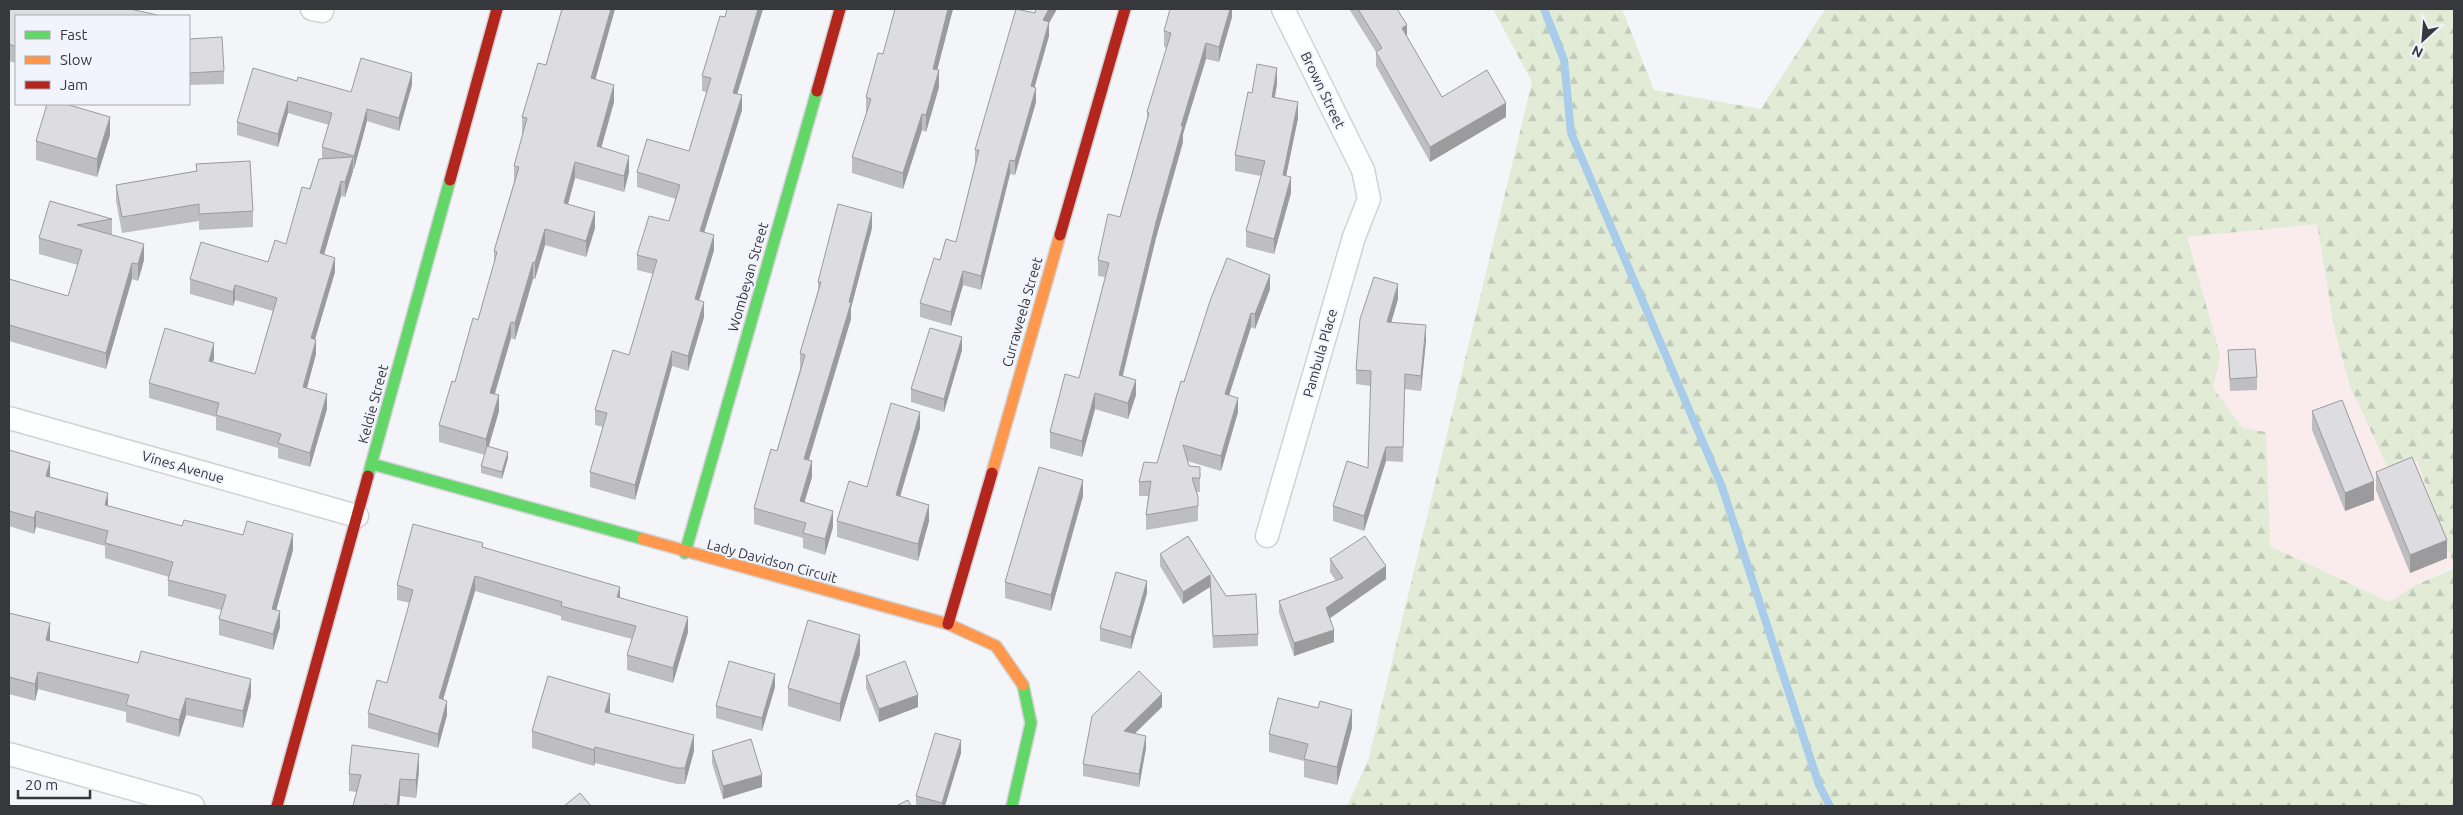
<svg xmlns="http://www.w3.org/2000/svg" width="2463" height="815" font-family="Ubuntu,sans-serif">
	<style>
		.industrial { fill: #faebed }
		.forest { fill: url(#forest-firs) }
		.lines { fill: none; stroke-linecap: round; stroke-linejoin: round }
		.stream { stroke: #a8cce9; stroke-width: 8 }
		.street-casing { stroke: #d1d2d5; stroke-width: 25 }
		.fast-casing { stroke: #d1d2d5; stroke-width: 14 }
		.slow-casing { stroke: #d1d2d5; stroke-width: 14 }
		.jam-casing { stroke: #d1d2d5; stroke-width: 14 }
		.street { stroke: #fdfefe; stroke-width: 22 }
		.fast { stroke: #63d668; stroke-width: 11 }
		.slow { stroke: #ff974d; stroke-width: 11 }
		.jam { stroke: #b3261e; stroke-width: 11 }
		.wall { fill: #bebdc1 }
		.shaded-wall { fill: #9b9a9d }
		.building { fill: #dddce0; stroke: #9b9a9d }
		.labels { text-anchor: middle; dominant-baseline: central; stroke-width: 4; stroke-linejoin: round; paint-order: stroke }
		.street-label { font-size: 14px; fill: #36383b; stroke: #f1f4fc }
	</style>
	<defs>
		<pattern id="forest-firs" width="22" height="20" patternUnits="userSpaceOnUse" patternTransform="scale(1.25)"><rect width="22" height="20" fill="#e1ebd6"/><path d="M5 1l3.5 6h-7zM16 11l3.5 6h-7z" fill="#c2cab9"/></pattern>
	</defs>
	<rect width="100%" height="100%" fill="#f4f5f9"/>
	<!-- industrial -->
	<path class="industrial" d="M2317,224L2335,332L2350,386L2417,460L2454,566L2414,586L2389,602L2270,546L2243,428L2213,388L2220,354L2187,236Z"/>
	<!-- forest -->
	<path class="forest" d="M1493,9H1622L1654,90L1761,109L1825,9H2454V566L2417,460L2387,466L2350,386L2335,332L2317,224L2187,237L2220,354L2213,388L2243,428L2266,432L2270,546L2389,602L2414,586L2454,568V806H1347L1368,761L1532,82Z"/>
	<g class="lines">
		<!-- stream -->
		<path class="stream" d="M1544,9L1564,60L1571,133L1722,487L1819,785L1830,806"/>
		<!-- street casing -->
		<g class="street-casing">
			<path id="street" d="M312,9L322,11
				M9,418L357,516
				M1267,536L1354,237L1369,199L1363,170L1283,9
				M9,754L193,806"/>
		</g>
		<!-- fast casing -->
		<g class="fast-casing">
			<path id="fast" d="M372,464L643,539
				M368,476L450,180
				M685,553L817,91
				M1012,806L1031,723L1023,685"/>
		</g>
		<!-- slow casing -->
		<g class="slow-casing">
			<path id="slow" d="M992,473L1060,235
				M643,539L948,624L996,646L1023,685"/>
		</g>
		<!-- jam casing -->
		<g class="jam-casing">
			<path id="jam" d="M817,91L840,9
				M450,180L497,9
				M1060,235L1125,9
				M948,624L992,473
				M277,806L368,476"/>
		</g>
		<!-- street -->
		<use href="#street" class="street"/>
		<!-- fast -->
		<use href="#fast" class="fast"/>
		<!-- slow -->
		<use href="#slow" class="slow"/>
		<!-- jam -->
		<use href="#jam" class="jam"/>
	</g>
	<!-- wall -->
	<path class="wall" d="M9,9L16,16V63L9,61Z
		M562,9H615L595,80L614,102L601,148L629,172L624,192L575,178L568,204L595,228L586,257L545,245L535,279H533L515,340L511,338L495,394L499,411L489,446L508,458L502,479L481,473V466L485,455L439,442V425L478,320L494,263V251L514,182V166L523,133H522V117L546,65Z
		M763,9L737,94L742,110L704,232L714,250L699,300L704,317L688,371L672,366L635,500L590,487V472L603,427L595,425V410L629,355L653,274L637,270V255L669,221L676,199L637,187V172L689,151L707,92L702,91V76L725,17Z
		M953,9L937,70L939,87L926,132L922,130L903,189L852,173V157L866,114V97L883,54Z
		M1036,9H1057L1049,23V36L1034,87L1036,102L1015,175L1010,174L981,290L963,285L951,326L920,317V303L940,260L956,242L975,164V150L1035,13Z
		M1232,9V17L1219,62L1206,59L1183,134V142L1156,238L1123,376L1136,395L1128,419L1095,409L1082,457L1050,448V432L1079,378L1105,277L1098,276V260L1120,217L1147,119V112L1167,48L1164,47V31Z
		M1349,9H1397L1407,37L1442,97L1506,117L1430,162L1376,66V52Z
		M189,39L224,71V84L189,85Z
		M297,81L351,92L412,85L399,131L367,121L354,169H353V171L345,197L341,196L324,255L335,272L315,339L316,354L307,388L327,409L310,467L278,458V448L216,430V417L149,398V383L214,358L213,362L255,374L273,311L235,300L233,306L190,294V279L268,262L286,244L322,158V147L329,125L288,113L278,147L237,135V122Z
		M1277,84L1275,97L1298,118L1286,176L1291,193L1274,254L1246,247V231L1261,176L1235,171V155L1252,93Z
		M110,135L97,177L36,160V141Z
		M196,164L253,211V227L199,230V221L122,233L116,201V185L196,171Z
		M50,201L112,219V235L144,260L138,281L132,279L106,369L9,341V279L68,296L78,265L39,254V238Z
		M872,228L851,308V319L809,460L812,477L804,503L833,527L825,555L803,548V538L754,524V508L777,451L800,369V353L818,290V282Z
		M1270,289L1255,329L1251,327L1229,395L1238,412L1221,471L1187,461L1189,466L1200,467V492H1197L1198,497V521L1146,530V515L1148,496H1139V482L1157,463L1184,382Z
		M1398,299L1391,322L1426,340L1421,391L1405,389L1403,462L1386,461L1364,531L1333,521V506L1368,468L1371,386L1356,384V370Z
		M962,350L944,412L911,402V389Z
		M2228,350L2257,377V390L2230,391Z
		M2312,411L2374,500L2345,511L2312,430Z
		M920,428L900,496L929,521L918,561L837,537V521L867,487Z
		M9,450L50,478L108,506L182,526L293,550L276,610L280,627L273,650L219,635V619L221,610L168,596V580L169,577L105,558V546L36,527L34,534L9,526Z
		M2376,472L2447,558L2410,573L2376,490Z
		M1083,496L1051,611L1005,598V582Z
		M1188,536L1226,596L1258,634V646L1213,648L1210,587L1183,604L1160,566V554Z
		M483,547L620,598L688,632L673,683L627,670V655L632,639L561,620V616L475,591L443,700L447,715L438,748L368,728V713L387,683L410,603L397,600V585Z
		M1330,559L1386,579L1330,618L1334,642L1294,656L1279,613V601L1336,581L1330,572Z
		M1147,593L1131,649L1100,641V628Z
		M9,613L50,641L251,696L243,728L186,715L179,737L126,722V712L38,689L35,701L9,694Z
		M860,654L840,722L788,706V688Z
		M866,676L918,707L879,722L866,688Z
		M775,687L762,731L716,718V706Z
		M1162,707L1134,734L1146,748L1139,787L1083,776V764Z
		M610,710V713L694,751L685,784H677L595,763L594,766L532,748V731Z
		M1352,728L1337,785L1304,777V761L1269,752V734Z
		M712,751L762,787L723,799L712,763Z
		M961,753L945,806H916V796Z
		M419,771L416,798L400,796L399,806H353L357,792L349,791V774Z"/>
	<!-- shaded-wall -->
	<path class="shaded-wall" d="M611,9H615L591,95V78Z
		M758,9H763L733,108V93Z
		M948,9H953L933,86V69Z
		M1049,9H1057L1049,23V36L1031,100V86L1043,20Z
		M1230,9H1232V17L1219,62V47Z
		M1407,25V39L1402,28Z
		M1206,43V59L1183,134V142L1156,238L1119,390V375L1156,222L1181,126Z
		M1277,68V84L1272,112V97Z
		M939,70V87L926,132V115Z
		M412,73V85L399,131V118Z
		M614,85V102L597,163V146Z
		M1036,88V102L1015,175V161Z
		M742,95V110L700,246V231Z
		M288,101V113L278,147V134Z
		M1298,102V118L1283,191V175Z
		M1506,103V117L1430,162V147Z
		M367,109V121L354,169V156Z
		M922,114V130L903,189V173Z
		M110,117V135L97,177V159Z
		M629,156V172L624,192V176Z
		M353,157V171L345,197V182Z
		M1010,160V174L981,290V276Z
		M575,162V178L564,219V203Z
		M1291,177V193L1274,254V239Z
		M341,181V196L320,268V253Z
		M595,212V228L586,257V241Z
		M872,213V228L851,308V319L804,475V459L849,302Z
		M545,229V245L535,279V263Z
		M714,235V250L695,314V299Z
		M144,244V260L138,281V264Z
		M335,258V272L311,353V338Z
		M533,262V279L515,340V323Z
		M132,263V279L106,369V353Z
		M963,271V285L951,326V312Z
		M1270,275V289L1255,329V314Z
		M1398,284V299L1387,337V322Z
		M235,285V300L233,306V292Z
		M704,302V317L688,371V356Z
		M1251,313V327L1225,408V394Z
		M511,322V338L490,409V393Z
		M1426,325V340L1421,391V376Z
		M962,337V350L944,412V399Z
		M316,340V354L303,402V387Z
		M214,343V358L209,376V361Z
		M672,351V366L635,500V485Z
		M1136,380V395L1128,419V403Z
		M1095,393V409L1082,457V441Z
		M327,394V409L310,467V453Z
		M499,395V411L486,455V439Z
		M1238,398V412L1221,471V456Z
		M920,412V428L896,511V495Z
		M1386,447V461L1364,531V516Z
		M508,452V458L502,479V472Z
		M812,461V477L800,517V501Z
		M50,462V478L46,476Z
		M1083,480V496L1051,611V595Z
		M2374,481V500L2345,511V493Z
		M108,493V509L105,505Z
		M929,505V521L918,561V544Z
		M36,511V527L34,534V518Z
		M833,511V527L825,555V539Z
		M293,534V550L272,625V609Z
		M2447,540V558L2410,573V555Z
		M1386,566V579L1326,621V608Z
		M1210,575V587L1183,604V592Z
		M475,576V591L439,713V698Z
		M1147,581V593L1131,649V637Z
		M620,587V601L617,597Z
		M280,611V627L273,650V634Z
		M688,617V632L673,683V668Z
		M50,623V640L46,657V640Z
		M1334,630V642L1294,656V643Z
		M860,635V654L840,722V704Z
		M38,672V689L35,701V684Z
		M775,674V687L762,731V718Z
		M251,679V696L243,728V711Z
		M610,694V710L605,728V712Z
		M1162,694V707L1124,744V731Z
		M918,695V707L879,722V709Z
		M186,698V715L179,737V720Z
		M447,701V715L438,748V734Z
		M1352,710V728L1337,785V767Z
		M694,735V751L685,784V768Z
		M1146,736V748L1139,787V774Z
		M961,740V753L945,806H942V803Z
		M595,747V763L594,766V750Z
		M419,754V771L416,798V780Z
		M762,775V787L723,799V786Z
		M400,779V796L399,806H397Z"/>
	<!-- building -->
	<path class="building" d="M9,9H130L162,16H16V47L9,44Z
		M562,9H611L591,78L614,85L597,146L629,156L624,176L575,162L564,203L595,212L586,241L545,229L535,263L533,262L515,323L511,322L490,393L499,395L486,439L439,425L452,381L455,382L473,318L478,320L497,252L494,251L519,167L514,166L527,118L522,117L538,63L546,65Z
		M727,9H758L733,93L742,95L700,231L714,235L695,299L704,302L688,356L672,351L635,485L590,472L607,413L595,410L613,350L629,355L657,260L637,255L649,216L669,221L680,185L637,172L647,139L689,151L711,78L702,76L720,16L725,17Z
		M895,9H948L933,69L939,70L926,115L922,114L903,173L852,157L871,99L866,97L878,53L883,54Z
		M1016,9L1035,13L1036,9H1049L1043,20L1049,22L1031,86L1036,88L1015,161L1010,160L981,276L963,271L951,312L920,303L934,258L940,260L946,239L956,242L979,150H975Z
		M1170,9H1230L1219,47L1206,43L1181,126H1183L1156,222L1119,375L1136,380L1128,403L1095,393L1082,441L1050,432L1065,374L1079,378L1109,263L1098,260L1108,214L1120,217L1149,113L1147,112L1171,33L1164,31Z
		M1358,9H1397L1407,25L1402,28L1442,97L1487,70L1506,103L1430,147L1376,52L1382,48Z
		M222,37L224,71L189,73V39Z
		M361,58L412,73L399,118L367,109L354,156L322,147L332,113L288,101L278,134L237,122L253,68L297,81L298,77L351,92Z
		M1257,64L1277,68L1272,97L1298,102L1283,175L1291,177L1274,239L1246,231L1265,161L1235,155L1248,92L1252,93Z
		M47,104H66L110,117L97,159L36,141Z
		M353,157L345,182L341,181L320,253L335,258L311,338L316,340L303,387L327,394L310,453L278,443L281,434L216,415L219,403L149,383L165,328L214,343L209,361L255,374L277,298L235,285L233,292L190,279L201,242L268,262L275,240L286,244L302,187L310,189L319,159Z
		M250,161L253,211L199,214V204L122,217L116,185L197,171L196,164Z
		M50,201L112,219L77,225L144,244L138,264L132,263L106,353L9,325V279L68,296L82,250L39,238Z
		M838,204L872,213L849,302L851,303L804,459L812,461L800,501L833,511L825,539L803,533L806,523L754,508L771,449L777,451L805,355L800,353L821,282H818Z
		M1227,258L1270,275L1255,314L1251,313L1225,394L1238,398L1221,456L1183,445L1189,466L1200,467V478H1192L1198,497V506L1146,515L1151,481L1139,482L1144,462L1157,463L1181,381L1184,382L1210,301Z
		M1374,277L1398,284L1387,322L1426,325L1421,376L1405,374L1403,447H1386L1364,516L1333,506L1347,461L1368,468L1371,371L1356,370L1360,319Z
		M930,328L962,337L944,399L911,389Z
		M2255,349L2257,377L2230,379L2228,350Z
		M2342,400L2374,481L2345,493L2312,411Z
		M891,403L920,412L896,495L929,505L918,544L837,521L849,481L867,487Z
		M487,446L508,452L502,472L481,466Z
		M9,450L50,462L46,476L108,493L105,505L182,526L184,520L243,535L247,521L293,534L272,609L280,611L273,634L219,619L226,595L168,580L173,562L105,543L108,531L36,511L34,518L9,511Z
		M2412,457L2447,540L2410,555L2376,472Z
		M1039,467L1083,480L1051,595L1005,582Z
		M413,524L483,543L482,547L620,587L617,597L688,617L673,668L627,655L636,626L561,606L562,602L475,576L439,698L447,701L438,734L368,713L377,680L387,683L413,590L397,585Z
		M1188,536L1226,596L1256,594L1258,634L1213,636L1210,575L1183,592L1160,554Z
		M1365,536L1386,566L1326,608L1334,630L1294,643L1279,601L1343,578L1330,559Z
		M1116,572L1147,581L1131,637L1100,628Z
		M9,613L50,623L46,640L138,663L141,651L251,679L243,711L186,698L179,720L126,705L129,695L38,672L35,684L9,677Z
		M808,620L860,635L840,704L788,688Z
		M729,661L775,674L762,718L716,706Z
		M905,661L918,695L879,709L866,676Z
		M1139,671L1162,694L1124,731L1146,736L1139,774L1083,764L1092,716Z
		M548,676L610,694L605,712L694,735L685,768H677L595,747L594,750L532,731Z
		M1278,698L1318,708L1320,701L1352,710L1337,767L1304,759L1308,744L1269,734Z
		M935,733L961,740L942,803L916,796Z
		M751,739L762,775L723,786L712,751Z
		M352,745L419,754L416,780L400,779L397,806L384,805V806H353L361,775L349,774Z
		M580,793L591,806H564Z
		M908,800L911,806H896Z"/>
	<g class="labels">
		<!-- street labels -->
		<g class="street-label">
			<text transform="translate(1323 90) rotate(64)">Brown Street</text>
			<text transform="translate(748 277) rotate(-74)">Wombeyan Street</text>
			<text transform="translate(1022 312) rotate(-74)">Curraweela Street</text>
			<text transform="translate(1320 353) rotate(-74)">Pambula Place</text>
			<text transform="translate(373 404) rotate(-75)">Keldie Street</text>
			<text transform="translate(183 467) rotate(16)">Vines Avenue</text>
			<text transform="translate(772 561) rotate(15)">Lady Davidson Circuit</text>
		</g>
	</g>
	<!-- border -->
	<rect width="2463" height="815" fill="none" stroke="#36383b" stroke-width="20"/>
	<!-- legend -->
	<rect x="15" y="15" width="175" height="90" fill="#f1f4fc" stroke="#a6a9af"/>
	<rect x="25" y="31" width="25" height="8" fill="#63d668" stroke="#a6a9af"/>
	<text x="60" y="40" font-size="15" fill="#36383b">Fast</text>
	<rect x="25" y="56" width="25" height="8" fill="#ff974d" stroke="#a6a9af"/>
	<text x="60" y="65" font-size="15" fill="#36383b">Slow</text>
	<rect x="25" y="81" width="25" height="8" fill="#b3261e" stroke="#a6a9af"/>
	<text x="60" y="90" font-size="15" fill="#36383b">Jam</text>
	<!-- north arrow -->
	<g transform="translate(2423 40) rotate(206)" stroke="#f1f4fc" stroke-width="4" paint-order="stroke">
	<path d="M0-4L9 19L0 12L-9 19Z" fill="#36383b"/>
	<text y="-8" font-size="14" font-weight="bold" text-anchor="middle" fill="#36383b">N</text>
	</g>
	<!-- scale -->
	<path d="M18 790v8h72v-8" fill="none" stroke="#36383b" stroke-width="2.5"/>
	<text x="25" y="790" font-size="15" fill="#36383b" stroke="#f1f4fc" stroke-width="4" paint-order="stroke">20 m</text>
</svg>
